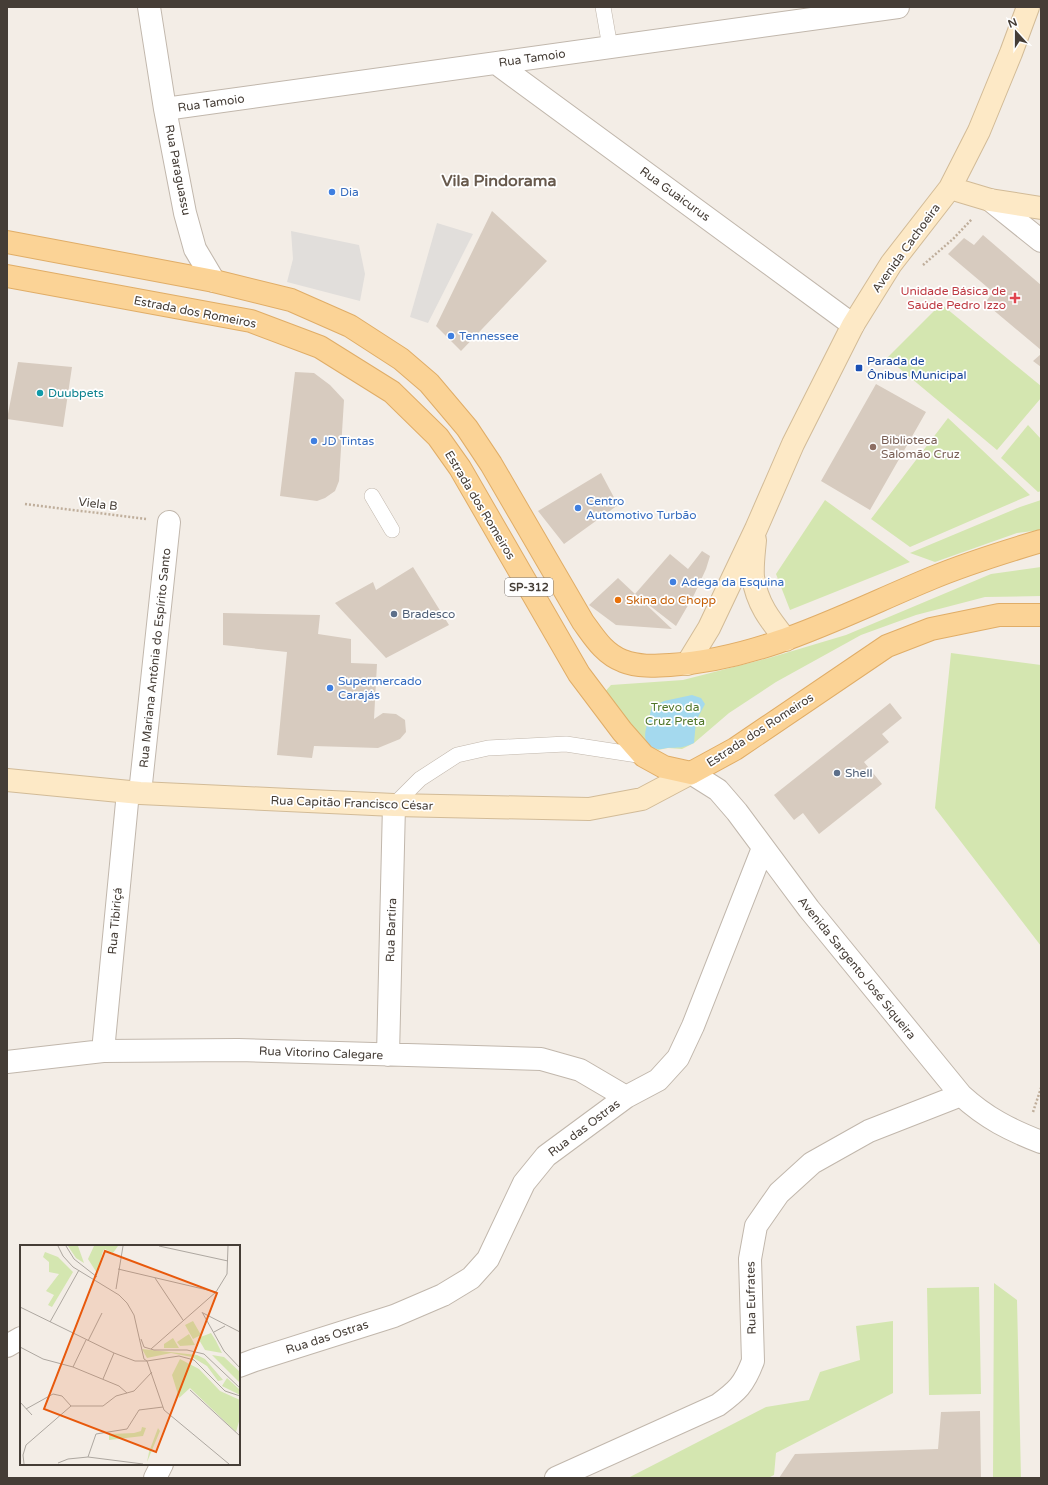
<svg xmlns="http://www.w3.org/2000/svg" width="1048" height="1485" font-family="'Varela Round',sans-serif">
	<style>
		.green { fill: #d4e6b0 }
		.parking { fill: #e1dedb }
		.water { fill: #a4d9ee }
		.building { fill: #d7cbbf }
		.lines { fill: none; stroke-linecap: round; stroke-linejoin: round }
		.lane-casing { stroke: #c1b7ac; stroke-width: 16 }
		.street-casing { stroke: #c1b7ac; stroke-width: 24 }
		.secondary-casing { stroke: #d2bb97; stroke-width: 24 }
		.primary-casing { stroke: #e0ad67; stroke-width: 24 }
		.path { stroke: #bfae9b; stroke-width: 2.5; stroke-dasharray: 2 2; stroke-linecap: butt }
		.lane { stroke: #fff; stroke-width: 15 }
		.street { stroke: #fff; stroke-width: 22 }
		.secondary { stroke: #fde9c6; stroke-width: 22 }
		.primary { stroke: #fbd396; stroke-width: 22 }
		.shop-dot { fill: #3f7fe0; stroke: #fff; stroke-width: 1.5 }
		.health-dot { fill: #e0444e; stroke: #fff; stroke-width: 1.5 }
		.transit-dot { fill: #1a4fb4; stroke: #fff; stroke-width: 1.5 }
		.culture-dot { fill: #0f9aa8; stroke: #fff; stroke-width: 1.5 }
		.education-dot { fill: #8d6e63; stroke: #fff; stroke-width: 1.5 }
		.food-dot { fill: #e8710a; stroke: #fff; stroke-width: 1.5 }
		.service-dot { fill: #5c6f8a; stroke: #fff; stroke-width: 1.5 }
		.labels { text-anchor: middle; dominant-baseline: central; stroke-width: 3.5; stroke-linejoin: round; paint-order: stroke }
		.shield { fill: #fff; stroke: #7d7772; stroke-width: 1 }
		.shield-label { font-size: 11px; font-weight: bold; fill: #453d36 }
		.street-label { font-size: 12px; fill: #453d36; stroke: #fff }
		.shop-label { font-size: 12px; fill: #366cbe; stroke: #fff; text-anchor: start }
		.health-label { font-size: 12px; fill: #be3a42; stroke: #fff; text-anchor: end }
		.transit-label { font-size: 12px; fill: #164399; stroke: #fff; text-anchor: start }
		.culture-label { font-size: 12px; fill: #0d838f; stroke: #fff; text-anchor: start }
		.education-label { font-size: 12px; fill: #785e54; stroke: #fff; text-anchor: start }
		.food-label { font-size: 12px; fill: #c56008; stroke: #fff; text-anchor: start }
		.service-label { font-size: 12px; fill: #4e5e75; stroke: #fff; text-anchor: start }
		.park-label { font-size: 12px; fill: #50762a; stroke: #fff }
		.district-label { font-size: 16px; font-weight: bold; fill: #685a4d; stroke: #fff }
		.inset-road { fill: none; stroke: #ada7a0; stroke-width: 1 }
		.view { fill: #e8590c; fill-opacity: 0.15; stroke: #e8590c; stroke-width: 2 }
		.inset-edge { fill: none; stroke: #453d36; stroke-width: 2 }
	</style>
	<rect width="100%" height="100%" fill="#f3ede6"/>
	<!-- green -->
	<path class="green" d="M941,304L1041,386V398L997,450L887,358Z
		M948,418L1030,495L910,547L871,519Z
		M1028,425L1041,439V491L1038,492L1001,458Z
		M825,500L910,562L790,610L776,574Z
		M1041,500V530L1017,533L935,562L910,553L1020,507Z
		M1041,567V596L985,597L916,615L861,635L776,682L729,713L694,743L682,749L668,748L658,750L650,745L644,747L602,695L611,685L683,680L769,658L846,635L991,574Z
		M951,653L1041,665V946L935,808Z
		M994,1283L1017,1300L1021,1478H993Z
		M979,1287L981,1394L929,1395L927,1288Z
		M893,1321V1393L776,1453L774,1475L768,1478H628L766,1407L809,1400L820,1372L860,1360L856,1326Z"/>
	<!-- parking -->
	<path class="parking" d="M437,223L473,234L428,323L410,317Z
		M291,231L359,245L365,274L360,301L287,282L293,259Z"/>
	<!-- water -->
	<path class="water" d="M692,695L701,698L705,704L696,721L694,743C680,749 681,747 667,748C664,748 660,750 658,749C642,747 644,733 648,722C650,717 650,712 652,707L664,701Z"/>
	<!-- building -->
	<path class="building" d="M492,211L547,261L461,351L436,326Z
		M983,235L1041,285V350L985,303L993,292L948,254L964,238L974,245Z
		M1041,354V367L1033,361Z
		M18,362L72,367L63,427L7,419Z
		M295,372L314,373L330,385L344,400L339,481L335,491L325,498L317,501L280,496Z
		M876,384L926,412L870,510L821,481Z
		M601,473L618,505L564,544L538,511Z
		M702,551L710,556L706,569L694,595L676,626L636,595L672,629L616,625L589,605L618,578L635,594L670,554L688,569Z
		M413,567L449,625L386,658L335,603L373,582L376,590Z
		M223,613L320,615L318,634L351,639V663L377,664L374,719L383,713L396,714L405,720L406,732L400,739L378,748L314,746L312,758L277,755L287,652L223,645Z
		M890,703L902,718L882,734L889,742L864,762L882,784L819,834L803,813L794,820L774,795Z
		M980,1411L981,1478H779L795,1454L938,1449L941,1412Z"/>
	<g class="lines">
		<!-- lane casing -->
		<g class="lane-casing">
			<path id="lane" d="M603,7L610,47
				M372,496L392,530
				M394,805L420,779L457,755L488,748L566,744L644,756"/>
		</g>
		<!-- street casing -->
		<g class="street-casing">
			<path id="street" d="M149,7L165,109L185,213L195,249L214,281
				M496,63L853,325
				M165,109L898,7
				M990,200L1041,241
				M691,773L718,790L737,812L809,909L961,1095C986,1118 1010,1130 1041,1142
				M140,793L169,522
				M103,1051L128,792
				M388,1055L394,805
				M7,1062L103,1051L238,1050L541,1059L580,1070L626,1097
				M7,1346L21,1338
				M239,1366L255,1360L394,1316L443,1295L471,1278L488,1259L524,1183L546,1156L626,1097L658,1080L678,1058L693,1026L763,848
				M155,1478L162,1464
				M556,1478L718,1405C737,1391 744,1385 753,1361L750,1259L756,1226L779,1193L812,1163L869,1131L961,1095"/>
		</g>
		<!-- secondary casing -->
		<g class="secondary-casing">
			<path id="secondary" d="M950,188L990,200L1041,208
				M755,540C754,552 752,565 753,577C757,604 770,620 786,640
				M687,664L709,628L756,529L793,444L853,325L891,264L950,188L979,131L1011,53L1028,7
				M7,780L140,793L394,805L589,809L642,799L691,773"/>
		</g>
		<!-- primary casing -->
		<g class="primary-casing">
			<path id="primary" d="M7,242L214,281L291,300L350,326L401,359L429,383L467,428L491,464L583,622C594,637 604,654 623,661C638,667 654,666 670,665C764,659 847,613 932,578C968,563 1004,552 1041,541
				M7,276L251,321L320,347L392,392L438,437L460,468L579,674L622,731L644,756L664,767L691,773L735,749L887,646L931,629L999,615H1041"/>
		</g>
		<!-- path -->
		<path class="path" d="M923,265L953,239L972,219
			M25,504L146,519
			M1033,1112L1041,1088"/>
		<!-- lane -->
		<use href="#lane" class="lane"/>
		<!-- street -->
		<use href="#street" class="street"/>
		<!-- secondary -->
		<use href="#secondary" class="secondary"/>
		<!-- primary -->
		<use href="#primary" class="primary"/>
	</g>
	<!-- markers -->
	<g class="shop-dot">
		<circle cx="332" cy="192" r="4"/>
		<circle cx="451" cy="336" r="4"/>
		<circle cx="314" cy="441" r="4"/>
		<circle cx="578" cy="508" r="4"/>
		<circle cx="673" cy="582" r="4"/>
		<circle cx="330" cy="688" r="4"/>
	</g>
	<path class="health-dot" d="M1013 292h4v4h4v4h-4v4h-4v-4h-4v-4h4z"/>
	<rect class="transit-dot" x="855" y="364" width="8" height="8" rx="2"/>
	<circle class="culture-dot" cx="40" cy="393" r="4"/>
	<circle class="education-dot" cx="873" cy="447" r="4"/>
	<circle class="food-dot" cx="618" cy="600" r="4"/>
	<g class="service-dot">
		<circle cx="394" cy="614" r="4"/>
		<circle cx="837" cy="773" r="4"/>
	</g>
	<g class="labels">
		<!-- shield labels -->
		<rect class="shield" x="505" y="578" width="48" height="18" rx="3"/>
		<g class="shield-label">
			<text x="529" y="587">SP-312</text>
		</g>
		<!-- street labels -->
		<g class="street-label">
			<text transform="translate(532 58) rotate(-8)">Rua Tamoio</text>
			<text transform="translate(211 103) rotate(-8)">Rua Tamoio</text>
			<text transform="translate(178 170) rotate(79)">Rua Paraguassu</text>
			<text transform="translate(675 194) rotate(36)">Rua Guaicurus</text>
			<text transform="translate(906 248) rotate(-54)">Avenida Cachoeira</text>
			<text transform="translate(195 312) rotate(11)">Estrada dos Romeiros</text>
			<text transform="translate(98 504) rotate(7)">Viela B</text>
			<text transform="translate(480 505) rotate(59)">Estrada dos Romeiros</text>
			<text transform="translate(155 658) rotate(-84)">Rua Mariana Antônia do Espírito Santo</text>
			<text transform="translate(760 730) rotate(-33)">Estrada dos Romeiros</text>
			<text transform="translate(352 803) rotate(2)">Rua Capitão Francisco César</text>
			<text transform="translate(115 921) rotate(-85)">Rua Tibiriçá</text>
			<text transform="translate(391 930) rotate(-88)">Rua Bartira</text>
			<text transform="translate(857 968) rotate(51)">Avenida Sargento José Siqueira</text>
			<text transform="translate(321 1053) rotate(2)">Rua Vitorino Calegare</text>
			<text transform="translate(584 1128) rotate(-37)">Rua das Ostras</text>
			<text transform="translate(751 1298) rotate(-91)">Rua Eufrates</text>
			<text transform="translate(327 1337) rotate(-18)">Rua das Ostras</text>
		</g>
		<!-- shop labels -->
		<g class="shop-label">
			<text x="340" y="192">Dia</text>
			<text x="459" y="336">Tennessee</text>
			<text x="322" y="441">JD Tintas</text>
			<text x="586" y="501">Centro<tspan x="586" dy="14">Automotivo Turbão</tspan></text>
			<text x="681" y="582">Adega da Esquina</text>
			<text x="338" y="681">Supermercado<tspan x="338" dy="14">Carajás</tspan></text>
		</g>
		<!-- health labels -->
		<g class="health-label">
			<text x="1006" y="291">Unidade Básica de<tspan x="1006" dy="14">Saúde Pedro Izzo</tspan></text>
		</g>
		<!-- transit labels -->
		<g class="transit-label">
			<text x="867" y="361">Parada de<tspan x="867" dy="14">Ônibus Municipal</tspan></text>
		</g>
		<!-- culture labels -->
		<g class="culture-label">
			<text x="48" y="393">Duubpets</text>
		</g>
		<!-- education labels -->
		<g class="education-label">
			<text x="881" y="440">Biblioteca<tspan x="881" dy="14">Salomão Cruz</tspan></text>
		</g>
		<!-- food labels -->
		<g class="food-label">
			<text x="626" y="600">Skina do Chopp</text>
		</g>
		<!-- service labels -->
		<g class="service-label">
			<text x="402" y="614">Bradesco</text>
			<text x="845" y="773">Shell</text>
		</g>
		<!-- park labels -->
		<g class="park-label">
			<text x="675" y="707">Trevo da<tspan x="675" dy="14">Cruz Preta</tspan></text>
		</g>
		<!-- district labels -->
		<g class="district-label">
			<text x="499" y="181">Vila Pindorama</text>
		</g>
	</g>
	<!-- overview -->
	<g transform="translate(20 1245)">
		<rect width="220" height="220" fill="#f3ede6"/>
		<path d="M48,1H58L64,18L56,13ZM74,1H98L93,8L85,4L83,6L77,28L68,14ZM25,7L38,12L53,27L32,62L28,60L34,50L26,46L39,29L29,27V17L23,12ZM173,76L181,90L173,94L165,80ZM191,88L196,96L202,108L185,105L178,93ZM169,89L175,100L160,101L157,97ZM153,93L159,103H144V99ZM122,104L177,110L185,114L203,135L198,136L187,121L172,112L151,108L127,113ZM192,110L204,112L220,127V138ZM160,114L179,124L200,146L220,155V173L216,187L170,143L159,153L152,130ZM207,133L220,145V150L202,141ZM122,182L126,183L123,191L89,195V189L114,188L121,186ZM138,183L140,186L127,217L129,207Z" fill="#d4e6b0"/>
		<path class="inset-road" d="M38,1L43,11L53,22L99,50L107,58L114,70L124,114L127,116L159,111L174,115L205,146L220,151M46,1L54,14L77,32M139,1L208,16M98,24L196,47M135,33L163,75M96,44L103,1M0,62L94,108L115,116H127L144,165L209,219M182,67L204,106L220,123M183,68L220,87M30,77L59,25M194,87L205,81M121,94L124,102L134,105H167L184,109L220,143M68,96L82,68M0,102L23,114L53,122L99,141L107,148M131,104L196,47L207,29L208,1M53,122L66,95M83,134L94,108M170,145L220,191M0,157L12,170M6,164L33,149L42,151L51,161M68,212L76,189L107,184L119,165L143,162M38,218L48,214L68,212L123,219M4,219L3,210L6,200L51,161H83L96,151L114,146L132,127"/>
		<path class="view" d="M85,6L197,48L136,207L24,164Z"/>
		<rect width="220" height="220" class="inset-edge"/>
	</g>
	<!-- border -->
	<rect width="1048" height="1485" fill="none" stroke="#453d36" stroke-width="16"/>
	<!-- north arrow -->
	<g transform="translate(1016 32) rotate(339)" stroke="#ffffff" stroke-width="3" paint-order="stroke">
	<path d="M0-3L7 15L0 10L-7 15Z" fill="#453d36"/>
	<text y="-6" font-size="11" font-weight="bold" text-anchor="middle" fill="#453d36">N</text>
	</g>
</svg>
